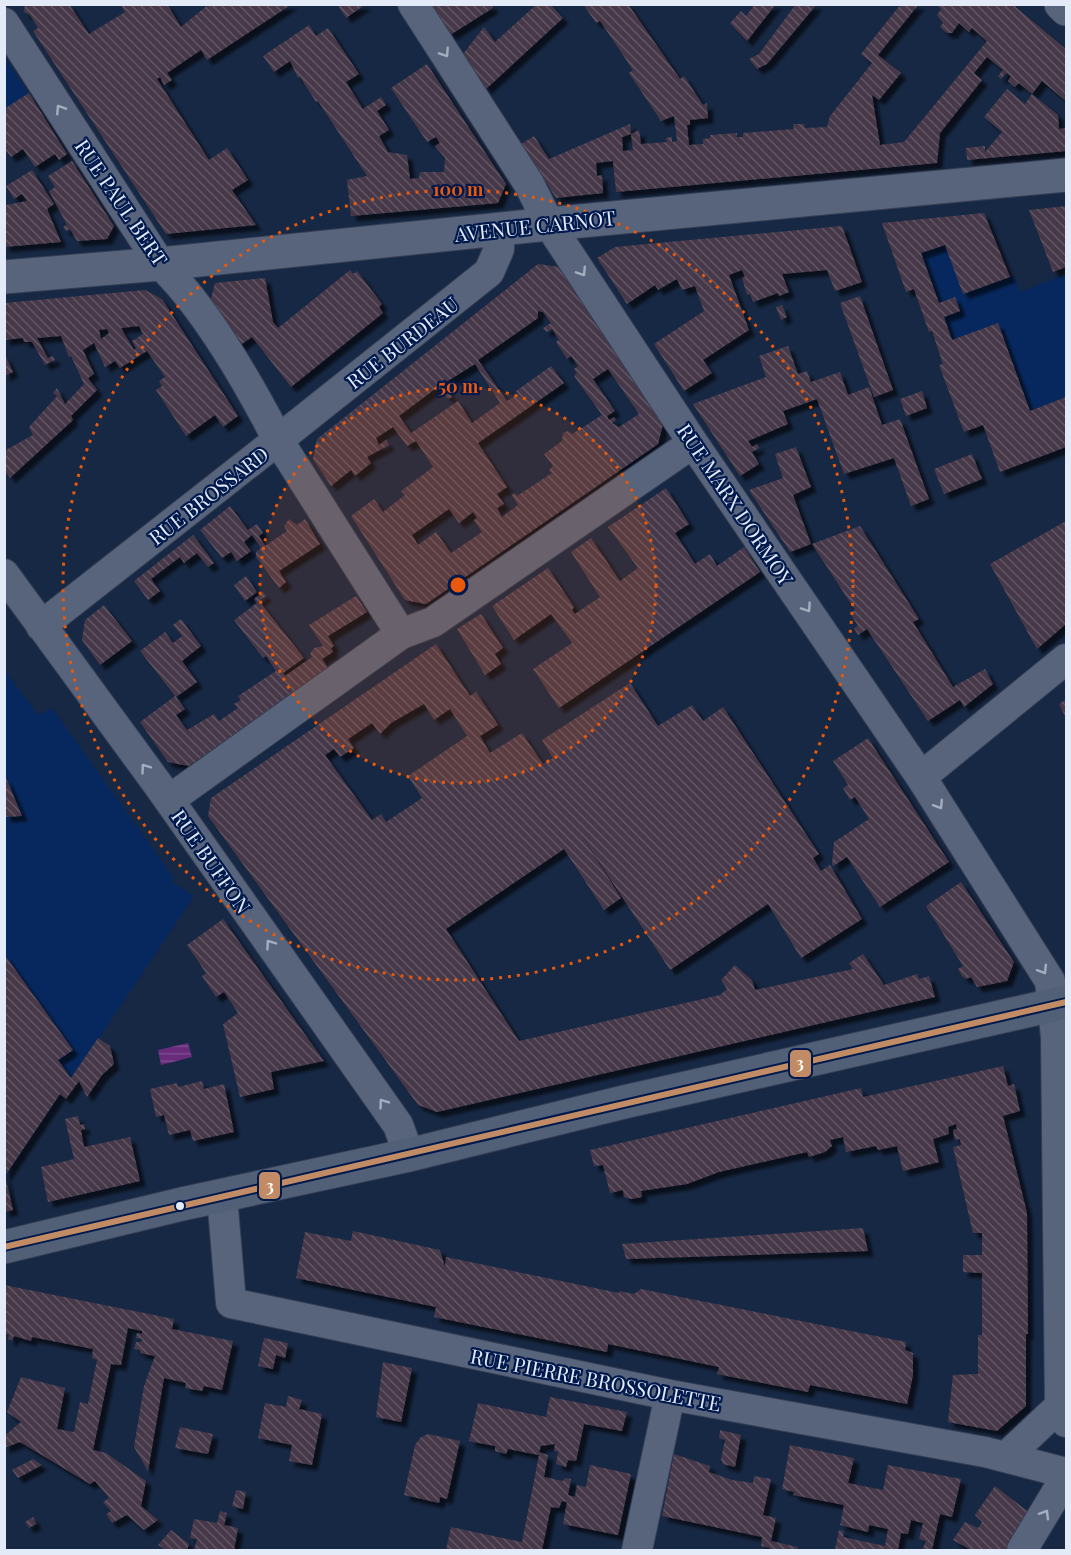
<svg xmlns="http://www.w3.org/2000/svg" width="1071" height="1555" font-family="'Playfair Display',serif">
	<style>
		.built { fill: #07285e }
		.water { fill: url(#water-rules) }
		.building { fill: url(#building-back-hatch); fill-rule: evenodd; filter: url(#shadow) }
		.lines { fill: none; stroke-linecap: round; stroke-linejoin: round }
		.minor-casing { stroke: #363f54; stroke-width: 32 }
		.tertiary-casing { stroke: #363f54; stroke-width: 35 }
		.secondary-casing { stroke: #363f54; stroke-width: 35 }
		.minor { stroke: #58647b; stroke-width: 30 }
		.tertiary { stroke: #58647b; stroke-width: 33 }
		.secondary { stroke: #515f77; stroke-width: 33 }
		.bus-1-casing { stroke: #00194c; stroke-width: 10 }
		.bus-1 { stroke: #c18c65; stroke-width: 6 }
		.oneway { stroke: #a4aec0 }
		.ring { fill: none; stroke: #e8590c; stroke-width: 3; stroke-dasharray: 3 6 }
		.bus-dot { fill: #e3ebf8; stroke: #00194c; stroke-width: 2 }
		.labels { text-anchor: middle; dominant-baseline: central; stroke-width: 4.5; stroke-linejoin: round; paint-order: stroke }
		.street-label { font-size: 20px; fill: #e3ebf8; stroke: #00194c }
		.centre { fill: #e8590c; stroke: #00194c; stroke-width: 3 }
		.ring-label { font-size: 18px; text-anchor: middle; font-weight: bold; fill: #e8590c; stroke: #00194c; stroke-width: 4.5; stroke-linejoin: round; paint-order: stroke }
		.line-badge { stroke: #00194c; stroke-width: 2 }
		.badge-label { font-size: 16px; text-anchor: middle; font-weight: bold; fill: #fff }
	</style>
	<defs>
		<pattern id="water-rules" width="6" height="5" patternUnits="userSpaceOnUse" patternTransform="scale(1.5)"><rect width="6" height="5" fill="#692b7c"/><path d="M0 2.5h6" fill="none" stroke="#7e4a8f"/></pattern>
		<pattern id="building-back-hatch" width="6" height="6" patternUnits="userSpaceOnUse" patternTransform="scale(1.5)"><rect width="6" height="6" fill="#463849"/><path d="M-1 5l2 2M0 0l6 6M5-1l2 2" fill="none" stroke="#615564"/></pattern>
		<filter id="shadow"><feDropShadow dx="5.5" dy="5.5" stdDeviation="1.5" flood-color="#0009"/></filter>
	</defs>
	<rect width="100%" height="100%" fill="#172844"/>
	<!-- built -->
	<path class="built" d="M4,56L46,121L5,149H4Z
		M945,245L963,294L1014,276L1020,292L1066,274V447L1000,472L921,253Z
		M4,669L38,715L52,708L174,878L172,882L194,896L5,1178Z"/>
	<!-- water -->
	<path class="water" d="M188,1043L192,1057L161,1065L158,1050Z"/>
	<!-- building -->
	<path class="building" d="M25,4H69L89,34L125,12L120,4H167L181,27L209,4H292L207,60L201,50L167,73L172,80L164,85L160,77L157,79L209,160L227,148L248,180L232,190L256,225L166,234L33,31L38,28L30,15L24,12Z
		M337,4H366L346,18Z
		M430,4H491L493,8L450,35Z
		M537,4H550L563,18L486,89L463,54L484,27L495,42Z
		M583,4H628L680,79L684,76L703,105L707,103L708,118L690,120V125H687L689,145L703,144V139L710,138V135L737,133V137H743V133L794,129L793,124H804L805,128L827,127L830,116L872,63L861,54L901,4H919L878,55L901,73L879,100L872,95L880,145L904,142L987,41L972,28L969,32L959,23L952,33H947L940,27L943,23L937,15L941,9L936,4H1012L1066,49V101L1042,81L1032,94L1019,83L1015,87L1008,81L1011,76L1006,73L1001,79L998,76L1003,70L987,57L974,73L982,80L940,133L937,163L616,192L613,161L596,163L597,176L602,175L603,193L556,198L521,144L534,136L549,159L630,124L631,134L622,137L623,151L633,150L631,134L639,130L641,144L667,142L666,138L672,137V142L677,141L674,116L661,121L629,73L633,70L600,21L596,23Z
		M755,4H776L747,41L730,23L741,11L746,16Z
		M796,4H817L767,64L757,69L749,59L759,54Z
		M309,25L316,36L328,28L359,74L346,82L363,109L381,97L386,105L377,111L389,130L379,136L388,152L407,155L410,179L419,178L420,172H444L445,158L435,146L440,143L436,137L427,142L391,88L427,64L506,184L498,203L351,216L347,180L367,176L318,101L316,102L300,77L298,78L290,61L274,72L263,56Z
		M1007,89L1025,104L1032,94L1058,115L1059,129L1066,128V151L967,160L966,148L985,146V152L1002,132L984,117Z
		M29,93L67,154L59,160L55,154L35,167L23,149L11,157L4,148V109Z
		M72,161L114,226L107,239L77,241L70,229L66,231L63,227L67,225L49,191L55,187L48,176Z
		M32,170L54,204L47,209L61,242L4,247L6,205L27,201L22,194L14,199L6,186Z
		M1066,206V267L1053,272L1029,210Z
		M984,213L1010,277L963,294L945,245L921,253L939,303L955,297L960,311L944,317L952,340L998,323L1030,411L1066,397V447L1000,472L983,425L964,432L939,365L943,364L932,331L929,332L914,289L906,292L882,223Z
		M842,226L862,282L835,291L827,270L782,274L789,292L779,296L778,293L753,302L750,294L747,295L742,278L745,277L742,270L729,275L749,330L703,360L712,373L684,391L654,344L704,311L695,286L682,290L677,279L658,290L655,285L627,304L597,258L615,247Z
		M538,264L559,267L663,424L658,444L426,604L405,600L351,516L374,499L383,512L405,495L401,491L433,467L416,441L407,446L393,427L376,438L379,445L386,440L389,445L367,457L371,463L355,476L351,470L331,486L313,459L317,439ZM538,311L543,312L551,323L543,328L547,332L552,329L559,340L556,342L567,359L571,356L578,366L574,369L577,373L574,376L602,415L572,434L568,431L563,433L562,441L544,454L553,466L549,470L552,473L517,496L515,493L512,495L518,505L502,517L497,508L504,504L497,494L507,487L478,443L564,383L551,366L516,391L518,394L507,401L478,360L538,318ZM475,364L500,403L472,423L458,401L411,433L399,416L439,386L448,399L452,397L443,384ZM608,369L639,414L619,427L612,423L616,420L614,417L609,420L607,416L615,411L593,379ZM449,509L459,523L473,512L477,518L474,520L482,532L451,553L436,532L418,545L412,535Z
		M350,270L353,274L357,271L382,304L379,307L383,313L291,387L252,337L239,346L210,302L215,283L265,278L273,322L278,328Z
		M145,290L162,299L238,416L223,427L215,415L186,436L156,390L162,386L159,381L165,377L147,351L120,368L115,361L105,367L94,343L83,350L94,374L88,378L97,390L71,416L73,420L10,478L4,469V451L33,435L29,427L57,396L53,393L57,388L65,404L84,384L71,356L69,357L61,336L37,338L48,358L53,356L55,360L45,365L32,342H24L23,338L4,340V303ZM139,326L143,334L132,341L136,348L134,350L121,328ZM107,329L109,333L101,339L99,330Z
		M860,296L893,390L874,397L840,303Z
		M782,305L787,317L781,320L776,307Z
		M788,346L798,374L807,371L811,382L840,372L848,395L869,387L882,425L900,419L929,499L911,506L894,458L844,474L817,399L783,411L788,424L748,441L752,447L757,444L759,448L752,452L759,464L740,476L693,404L766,377L759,356Z
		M4,353L13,372L4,376Z
		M922,391L927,408L906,416L900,399Z
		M796,447L811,487L793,495L811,544L790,552L749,490L783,478L775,454Z
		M972,454L982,479L944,494L934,469Z
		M666,488L689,524L675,533L695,564L710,554L717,566L744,547L760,572L559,708L533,669L572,643L551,614L514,640L492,606L548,568L574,607L572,610L575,614L600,597L571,552L591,538L620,581L638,568L608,527Z
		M230,506L248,530L257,524L263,533L259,536L265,546L287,531L284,526L289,519L297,525L305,519L320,544L279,571L286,582L279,588L256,557V552L261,548L252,535L244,542L251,551L237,561L231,552L222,558L200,530Z
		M1066,521V624L1037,649L990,564Z
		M860,526L919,619L913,622L953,687L985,669L993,684L964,707L960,700L928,721L867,629L858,635L854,628L858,626L850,613L855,610L812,544Z
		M193,535L214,563L208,567L197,553L184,563L180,557L151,579L160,591L148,600L134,581Z
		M246,576L257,592L245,601L234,585Z
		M263,592L266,596L259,601L304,658L283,673L285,676L312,657L310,654L314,648L323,646L309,625L356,596L367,612L328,636L334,646L331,648L333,652L322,659L329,669L189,766L168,762L140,722L175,696L140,651L165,632L173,643L182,636L173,625L181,619L201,646L182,661L197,682L176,697L185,709L176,715L187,730L214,714L219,721L238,708L234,704L241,700L238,696L276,671L266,656L263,658L234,620L257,603L254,599Z
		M104,605L132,641L100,665L82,640L85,620Z
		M481,614L503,648L495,654L501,664L485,675L457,629Z
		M436,644L470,696L476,692L498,725L480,736L490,753L522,733L543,764L553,758L542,740L630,683L658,726L692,705L703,721L723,707L819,854L813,858L821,871L830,865L862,919L801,958L768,904L670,970L582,836L621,898L604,910L564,849L446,929L519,1041L720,995L727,989L721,980L735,965L752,980L755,990L853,969L849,963L863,954L884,985L917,974L919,979L929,976L935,997L437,1112L418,1105L208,816L211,798ZM424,704L434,720L450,709L467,736L408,776L422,798L386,822L381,814L372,820L325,755L334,749L340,757L354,748L348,739L372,723L380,734L391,723Z
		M1066,699V718L1059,704Z
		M868,738L949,862L880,907L847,857L833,866L832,864L834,842L869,819L855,797L850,800L843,788L848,785L833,761Z
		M5,776L12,792L22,816L5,817Z
		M961,882L1014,962L1007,981L977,987L971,977L966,979L962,976L958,969L963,966L926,906Z
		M223,919L324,1061L271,1072L274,1089L240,1097L223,1024L238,1013L224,992L216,997L202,976L206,973L187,945Z
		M4,954L73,1050L58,1060L71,1078L98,1038L110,1046L114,1064L102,1075L87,1097L79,1081L66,1099L60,1094L5,1176L13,1210L4,1212Z
		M1003,1066L1008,1086L1014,1084L1020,1111L1003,1116L1027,1213L1028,1334H1026V1406L997,1431L948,1422L953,1375L978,1374V1335H982V1273L963,1272V1255H982V1233H973L953,1147L961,1145L960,1139L955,1140L953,1130L957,1129L956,1124L948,1127L949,1134L933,1139L939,1162L903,1171L897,1146L878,1150L876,1146L846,1152L843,1137L830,1140L832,1146L825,1152L809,1157L807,1152L719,1172L687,1184L641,1191L642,1197L631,1199L624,1197L623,1190L610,1193L603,1165L594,1166L590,1150L861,1088L863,1097Z
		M202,1081L204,1089L224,1084L234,1132L193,1141L190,1130L169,1135L164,1115L156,1117L150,1089L177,1083L178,1087Z
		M78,1116L80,1125L84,1124L85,1129L81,1130L84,1147L130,1137L140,1181L48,1202L41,1167L74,1159L65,1119Z
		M863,1228L868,1251L626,1259L622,1244Z
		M353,1231L440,1250L445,1267L446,1257L619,1293V1291L634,1294L641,1289L906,1342L905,1350L913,1353V1375L907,1404L810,1385L808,1392L717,1374L719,1367L608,1344L607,1352L434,1317L436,1307L296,1278L305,1232L351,1241Z
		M4,1285L174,1319L172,1329L233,1341L222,1390L204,1386L202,1391L185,1388L186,1383L164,1378L148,1471L134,1447L144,1386L155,1356L140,1353V1350L134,1349L136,1342H141L142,1339L136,1338L137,1333L142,1334V1331L128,1328L121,1365L111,1364L93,1450L106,1453L146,1481L141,1506L158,1520L144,1530L127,1515L112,1523L106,1514L111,1511L103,1502L109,1498L95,1481L90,1484L20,1442L4,1448V1436L21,1422L7,1412L21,1377L65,1388L57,1429L74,1432L80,1402L88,1404L97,1360L92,1358L93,1349L32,1337L31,1341L14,1336L12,1341L8,1339L9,1335L4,1333Z
		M264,1338L288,1343L285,1358L276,1355L273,1369L258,1366Z
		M383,1362L412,1368L401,1422L376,1417Z
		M288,1396L302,1400L299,1409L322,1414L312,1465L289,1461L292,1445L258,1438L265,1403L286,1407Z
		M550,1397L627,1412L622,1431L584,1424L576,1461L568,1460L566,1467L556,1464L558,1452L554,1451L555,1444L541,1446L539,1452L548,1455L544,1477L563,1481L565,1478L571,1479L568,1495L575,1497L577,1485L586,1487L590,1465L631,1474L618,1535L563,1524L567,1502L562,1501L559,1508L551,1507L542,1550H446L451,1527L522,1542L539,1455L508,1449L506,1454L495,1451V1446L469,1441L478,1403L546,1417Z
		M180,1427L213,1434L208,1454L175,1448Z
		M720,1430L741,1435L735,1467L723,1464L721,1459L725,1440L719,1438Z
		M428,1434L460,1441L447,1499L440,1497L439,1503L404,1495L415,1445L420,1438Z
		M790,1445L854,1458L848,1483L883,1490L888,1465L961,1479L952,1517L940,1514L932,1550H922L926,1541L919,1539L923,1523L911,1520L908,1534L901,1533L898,1550H835L839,1530L844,1531L843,1537L885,1546L888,1529L869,1525L868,1532L840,1525L844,1505L793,1495L794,1492L782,1489Z
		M674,1454L710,1466L709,1472L732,1480L753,1483L754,1476L771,1479L763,1515L776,1518L771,1541L798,1547L797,1550H769L770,1548L761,1546L762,1537L662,1516Z
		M33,1459L42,1465L18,1478L12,1470Z
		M995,1486L1030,1513L1006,1550H971L953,1540L965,1522L978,1528L982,1522L975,1515Z
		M236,1490L246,1492L243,1509L232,1506Z
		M220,1511L227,1513L224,1525L238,1528L234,1550H194L197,1539L190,1538L194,1519L217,1523Z
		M33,1517L36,1524L29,1528L25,1522Z
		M171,1530L189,1544L187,1550H166L158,1545Z"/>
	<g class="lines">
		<!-- minor casing -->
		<g class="minor-casing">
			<path id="minor" d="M413,4L529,184L549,224L693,443L921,777L1050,981L1056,1037L1060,1406L1066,1422
				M4,23L160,264C205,307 249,384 278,440L489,272L499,249V229
				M4,574L159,786L398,1125L409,1155
				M41,626L278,440L401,634
				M921,777L1066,659
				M169,800L401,634L433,622L693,443
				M222,1196L231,1303L670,1395L985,1452L1066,1473
				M1006,1457L1060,1406
				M637,1550L670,1395
				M1022,1550L1066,1477"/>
		</g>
		<!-- tertiary casing -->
		<g class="tertiary-casing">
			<path id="tertiary" d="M1061,4L1066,9
				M4,277L160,264L549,224L1066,175"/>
		</g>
		<!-- secondary casing -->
		<g class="secondary-casing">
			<path id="secondary" d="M4,1247L182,1204L409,1155L624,1102L1066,1002"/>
		</g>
		<!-- minor -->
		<use href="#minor" class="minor"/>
		<!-- tertiary -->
		<use href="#tertiary" class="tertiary"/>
		<!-- secondary -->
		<use href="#secondary" class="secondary"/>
		<!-- bus-1 casing -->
		<g class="bus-1-casing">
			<path id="bus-1" d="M4,1247L1066,1002"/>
		</g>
		<!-- bus-1 -->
		<use href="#bus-1" class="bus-1"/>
	</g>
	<!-- one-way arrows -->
	<defs><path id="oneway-chevron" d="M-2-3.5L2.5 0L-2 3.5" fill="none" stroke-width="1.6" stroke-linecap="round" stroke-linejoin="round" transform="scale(1.5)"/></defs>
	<g class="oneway">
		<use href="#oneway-chevron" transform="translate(445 53) rotate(57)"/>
		<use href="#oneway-chevron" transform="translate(60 109) rotate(-123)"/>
		<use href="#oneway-chevron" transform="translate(582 272) rotate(57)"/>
		<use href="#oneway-chevron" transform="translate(807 608) rotate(56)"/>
		<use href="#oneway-chevron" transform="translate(145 768) rotate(-126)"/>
		<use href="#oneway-chevron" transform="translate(939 805) rotate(58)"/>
		<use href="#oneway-chevron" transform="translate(270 944) rotate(-125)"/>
		<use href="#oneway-chevron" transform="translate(1043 970) rotate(58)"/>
		<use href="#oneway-chevron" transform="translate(383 1103) rotate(-126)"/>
		<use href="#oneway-chevron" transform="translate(1045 1514) rotate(-59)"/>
	</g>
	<!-- distance rings -->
	<circle cx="458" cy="585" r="198" fill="#e8590c" fill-opacity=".12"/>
	<g class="ring">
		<circle cx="458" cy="585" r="198"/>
		<circle cx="458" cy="585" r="395"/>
	</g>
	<!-- markers -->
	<circle class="bus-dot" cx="180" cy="1206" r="5"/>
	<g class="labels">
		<!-- street labels -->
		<g class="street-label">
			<text transform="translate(122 202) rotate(56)">RUE PAUL BERT</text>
			<text transform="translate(535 225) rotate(-6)">AVENUE CARNOT</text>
			<text transform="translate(402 342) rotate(-38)">RUE BURDEAU</text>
			<text transform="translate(208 495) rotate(-38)">RUE BROSSARD</text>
			<text transform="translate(736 504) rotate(56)">RUE MARX DORMOY</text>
			<text transform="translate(212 861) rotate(55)">RUE BUFFON</text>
			<text transform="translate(596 1379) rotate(11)">RUE PIERRE BROSSOLETTE</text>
		</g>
	</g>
	<circle cx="458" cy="585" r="9" class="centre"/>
	<g class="ring-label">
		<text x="458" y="196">100 m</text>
		<text x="458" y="393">50 m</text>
	</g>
	<g class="line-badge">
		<rect x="789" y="1049" width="23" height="29" rx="6" fill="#c18c65"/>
		<rect x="258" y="1171" width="23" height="29" rx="6" fill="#c18c65"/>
	</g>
	<g class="badge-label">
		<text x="800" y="1069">3</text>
		<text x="270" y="1192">3</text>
	</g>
	<!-- border -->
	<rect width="1071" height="1555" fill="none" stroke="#e3ebf8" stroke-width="12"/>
</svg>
